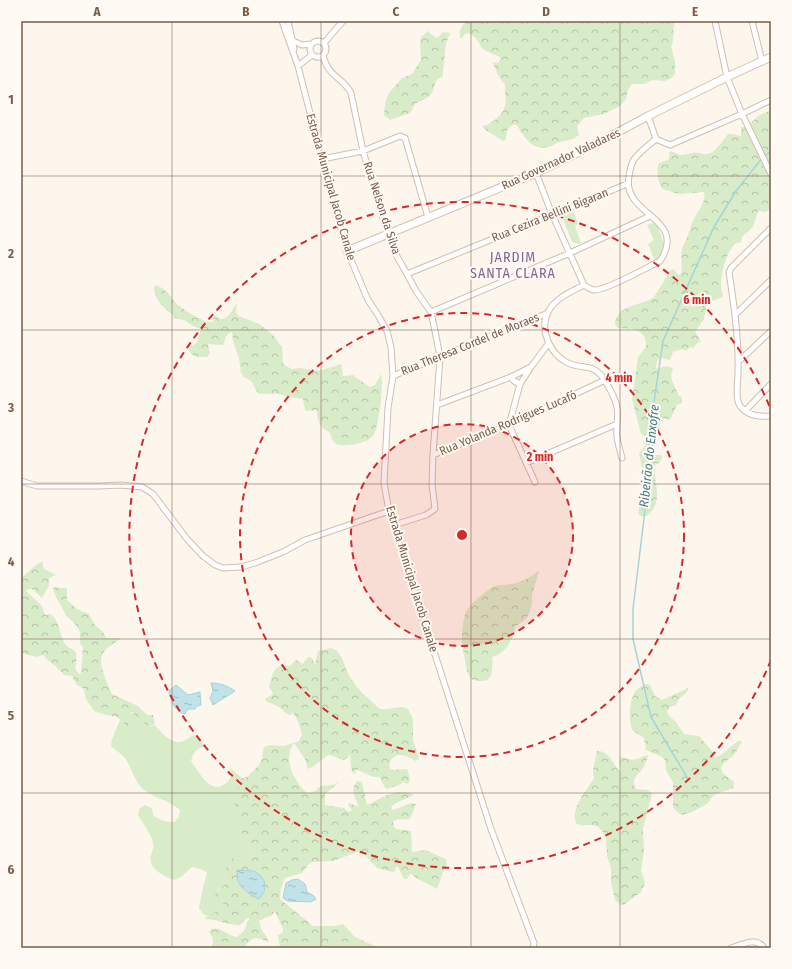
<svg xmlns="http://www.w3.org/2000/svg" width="792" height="969" font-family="'Fira Sans Condensed',sans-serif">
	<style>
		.green { fill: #d8ecc9 }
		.forest { fill: url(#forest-crowns) }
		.water { fill: url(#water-ripples); stroke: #a5d3da }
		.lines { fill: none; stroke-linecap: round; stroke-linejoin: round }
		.stream { stroke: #a5d3da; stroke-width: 1.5 }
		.street-casing { stroke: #d1beb0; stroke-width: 7 }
		.secondary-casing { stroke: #d6c0b0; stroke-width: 9 }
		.street { stroke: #fff; stroke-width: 5 }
		.secondary { stroke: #fff; stroke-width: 7 }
		.grid { fill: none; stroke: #7a5c4d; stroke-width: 1; stroke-opacity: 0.55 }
		.ring { fill: none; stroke: #d62828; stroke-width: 2; stroke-dasharray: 7 5 }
		.labels { text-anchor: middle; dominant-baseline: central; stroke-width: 4; stroke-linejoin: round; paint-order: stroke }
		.street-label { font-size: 12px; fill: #7a5c4d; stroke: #fffaf3 }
		.water-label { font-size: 13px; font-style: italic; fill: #437c86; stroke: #fffaf3 }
		.quarter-label { font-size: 14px; letter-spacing: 1px; fill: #846695; stroke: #fffaf3 }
		.centre { fill: #d62828; stroke: #fffaf3; stroke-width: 2 }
		.ring-label { font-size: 12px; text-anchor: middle; font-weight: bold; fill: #d62828; stroke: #fffaf3; stroke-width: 4; stroke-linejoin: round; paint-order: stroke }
		.neatline { fill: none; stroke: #7a5c4d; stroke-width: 1.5 }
		.grid-label { font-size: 13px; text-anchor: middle; font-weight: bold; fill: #7a5c4d }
	</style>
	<defs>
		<pattern id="forest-crowns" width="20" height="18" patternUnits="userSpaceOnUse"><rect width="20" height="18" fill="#d8ecc9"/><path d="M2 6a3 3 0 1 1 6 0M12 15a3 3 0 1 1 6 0" fill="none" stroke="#b4c2a5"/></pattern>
		<pattern id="water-ripples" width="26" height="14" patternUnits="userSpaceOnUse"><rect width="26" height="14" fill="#bfe3e8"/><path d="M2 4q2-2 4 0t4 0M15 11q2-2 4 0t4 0" fill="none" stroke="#a0bbbe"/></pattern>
	</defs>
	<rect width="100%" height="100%" fill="#fdf6ec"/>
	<!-- green -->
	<path class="green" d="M573,211L578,223L575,226L581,243L578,244L572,242L563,219L565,215Z
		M653,223L657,225L665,246L659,257L655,261L648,244L654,240L647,225Z
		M133,713L141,722L150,727L154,725C161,731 170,744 181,742C185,741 190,737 193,735L200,740L206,746C197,748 193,753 191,761C195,767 204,781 209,784C220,791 229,783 232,774L229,767L242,778L240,785L243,839L253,849L254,854C248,863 242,862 232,858L226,867L227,882L217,890L216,896L222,898L224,907L222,909L219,905L214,913L208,916L203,914L199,908L203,887L207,873L201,869L192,867L181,877L174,880C164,876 147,869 151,855C152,851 154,848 153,843C152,836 143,822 138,816L139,809L145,805L152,808L153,815C160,820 165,822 174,822L179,817L180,810C170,801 158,799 147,792C132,782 133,766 123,756C119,752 115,750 111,746L112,739L120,720L130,724L128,716L129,714Z"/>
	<!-- forest -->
	<path class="forest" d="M465,21H675C672,30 675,38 671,47L675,61V74L671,78L665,81L653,80L644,84H632L628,90L626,99L620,106L604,114L584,118L577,126L579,135C570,141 569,140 559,142C555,143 552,147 548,147C532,151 524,137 517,125L515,124C507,128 506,131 506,139L503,141L487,131L482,126C489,125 492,122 497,118C510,106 504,100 505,84C498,79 497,70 492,62L498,63L501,58C496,54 487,53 483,49C478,43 476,34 466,33L462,38H460V30Z
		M428,31L432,35L437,38L443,32L450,33L446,43L443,74L442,77C433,79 436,87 432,93C428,99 420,101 415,104L412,110L410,113L390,120L384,115L385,103L389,93L402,78L412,74L421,60L420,41L421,37Z
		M771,110V207L766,212L758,211L753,227L742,237L741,242C739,243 736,243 735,244C732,246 731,250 729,252C723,266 718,282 723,296L721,298L710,301L707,304L704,319L695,332L701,341L696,344L694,348L690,347L686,351L682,349L673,352L670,360L661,358L657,360L656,367L657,369C662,367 668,364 673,369L671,375L672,381L679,396L682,397V403L677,405L670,420L660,417V431L656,432V442L653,448V454L655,455H661L662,457L659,464L656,463C650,477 665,496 651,512C648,516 645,517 640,516L638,513C639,504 643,497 648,490L644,480L639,453L646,445L643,442L648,437L641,434L632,399L638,357L646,347V343L644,336L640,332L633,329L618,328C615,325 614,323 616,319C623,303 642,306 654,297L671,270L674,269L678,275L681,274C683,265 680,258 682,249C683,244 687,240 688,235C690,231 690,227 692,223C696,213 707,203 704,192L679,194L662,189C658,182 656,171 659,163L668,160L670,156L669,153L671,151C683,157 681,155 692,153C697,151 703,155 708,154C716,152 723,140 728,134H732L741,136V127H747L758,116Z
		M156,285C167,289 170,297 177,304C184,310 205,324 213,322L214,316L222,319C230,317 233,309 237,302L236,312L238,316L259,324L273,335L282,347L283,363L284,365L292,369L300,368L319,371L341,364L343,376L354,375L355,377L370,387L375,385L381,374C384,382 379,431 372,437C367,442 356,444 349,445C344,445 339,446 335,443C331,440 332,436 329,432C328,431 325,430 324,429C318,424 317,417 317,410L307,411L305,410L303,399C294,398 286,396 278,394C271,393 265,395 258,393L251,381L244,377L241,373L239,358L233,341L232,332C224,334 226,340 223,345L208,344L210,353L207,357C199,357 192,357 188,350L197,342L201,329L193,326L184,320L174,318L173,315C168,312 166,308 161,305L155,295L154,288Z
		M42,562L44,569L56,575L49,578V585L42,598L32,589H28L26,591L42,606L45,615L50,614C60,621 59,633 64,642C66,648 74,648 76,653C77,658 76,664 75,669L79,674L81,673L83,648L80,643V633L77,626L66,615L56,597L53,589L55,587L61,588H67V600L77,609L89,614L95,625L103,632L106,638H121C115,643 105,648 102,655C98,665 108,685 112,694L138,706L147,715H153L155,724L150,726L152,728L141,722L132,712L128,716L130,724L128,727L117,717L106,715L94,711L86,699L84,689L76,684L72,676L64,675C58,667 50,663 43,655L37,657L21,653V578C29,573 33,565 42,562Z
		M539,571L532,595V604L529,614L526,619L515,627C513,640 505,654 492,657C493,674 493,686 471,679C466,674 465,658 463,650C461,641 462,618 467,610C471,603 486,591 493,587C499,584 504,585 511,584C521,583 530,577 539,571Z
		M331,648C343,652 343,664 349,675C356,689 369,699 380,709C390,711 399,704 408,709L413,719V741L419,758L418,760L415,761C408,756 397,751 391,760C389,764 389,766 391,770L407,769C409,774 411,779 408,784L403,782L399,785L386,789L384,786L380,777H373L358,770H356L355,774L353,773C349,766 352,761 349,754L348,758C341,763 336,755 328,755L314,766L308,769L305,759L294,743C282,759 294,781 307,793L315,791L321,786L332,785L339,782L325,794V805L344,808L347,811L350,812L352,810L348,805L349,803L359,807C355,798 349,788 358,781L362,782L367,805C381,798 399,786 414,795L394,804L391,806L393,810L411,803L416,804L410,819L395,820L393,822L394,827L396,829L411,831L412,852L425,850L446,859L447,864L443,872L437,889C431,885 415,879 412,874H410L407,879H404L398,867H396L395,871L393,872L377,868L363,853L360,851L333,861L312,862L308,865L302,873L285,878L281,888L280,899L313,926H335L343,924L355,937L379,948H280L278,935L283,932V929L275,911L271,916L267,917L259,921L262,931L267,937L268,942C256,936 251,937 244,948H211C214,942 213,937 209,932L211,929C222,926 227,936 237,937L244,931L249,919V918H247L240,925C230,925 223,922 214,920C210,919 207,920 204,918L214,913L219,905L222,909L224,907L222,898L216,896L215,893L227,882C226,872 224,865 232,858C242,862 248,863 254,854L253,849L243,839L234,804L236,790L240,785L239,779L247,777L259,765L262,759L263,749L266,746L270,745L284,746L299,741L302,734L297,719L293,713L290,715L287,714L279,707L266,701L265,699L273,694L269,686C273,674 273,663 290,666L296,660L303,664L308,657L312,658L315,665L318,651Z
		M646,684L650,685L655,696L662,700L688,688L687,692L679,699L676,705L670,707L667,712L669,716L676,722L684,734L699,736C705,744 712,749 715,757H718L738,741H741L742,742L734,755L723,764L721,768L723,773L734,782L733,788L714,795L707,804L692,812L682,815L677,812L673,807V783L666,770L665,760L660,756L646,750L644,738L632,730C628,716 628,689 646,684Z
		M597,751C610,751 612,763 619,771L621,770L619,761L621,757L633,760L648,755C647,760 645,764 643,768C638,775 630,779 636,789L648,790L652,794L643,829L644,851L641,870L644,879L645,883L641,892L625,904L621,905L615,900L611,882V868L607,856L606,837C602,830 598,824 589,825C586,825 583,826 580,825C564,818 588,787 594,779L593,770Z"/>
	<!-- water -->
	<path class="water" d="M211,683C220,683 228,686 235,691L213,705L210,698L213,691Z
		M176,685L188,695L200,692L201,705L197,706L195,709H188L185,714C175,712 170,700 169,691Z
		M237,870L254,871C267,878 268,889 259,899C251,896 241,888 238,881C237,878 237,874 237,870Z
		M298,879L305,884L307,892L314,896L316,899L311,902L288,901L283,898L286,883L292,880Z"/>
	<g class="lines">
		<!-- stream -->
		<path class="stream" d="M688,779L651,717L633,639V609L645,510L650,429L663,341L714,227L736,191L763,157L771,151"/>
		<!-- street casing -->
		<g class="street-casing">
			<path id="street" d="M282,21L298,66L334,207L351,260L368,300L378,315L387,331L391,347L393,376L388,408L384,483L389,511L491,829L534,943L533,948
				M288,21L294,49
				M715,21L727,77L742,114L771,174
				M752,21L762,61
				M310 49a8 8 0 1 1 16 0a8 8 0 1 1-16 0Z
				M293,41L302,45L311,44
				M324,43L343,21
				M323,56C329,78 343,77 351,93L363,151L388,235L394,251L407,274L416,291L431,312L436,336L440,357L433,455L432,484L435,509L426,515L394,525
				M297,62L298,66L312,55
				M648,116L656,139
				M656,139L670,145L742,114L771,100
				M322,159L363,151L400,136L405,138L428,217
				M536,173L552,214L584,285
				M771,228L731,268L729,272C734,305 739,339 738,373C738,382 735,395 739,404C745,415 759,417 771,416
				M407,274L627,184
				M584,285C587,287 591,290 595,290C607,290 648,267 660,261C689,217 621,216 629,176C630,170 631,163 635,158C641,151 649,145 656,139
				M584,285C571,292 555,298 548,312C539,330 550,353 566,362C583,371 591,361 604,379C609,387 615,397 617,407C619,416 616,427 617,437C618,444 620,451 622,458
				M431,312L570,253L650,216
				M735,315L771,280
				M739,361L771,331
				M393,376L548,313
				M511,377L514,381L520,384
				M437,405L511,377L531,367
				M745,411L771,384
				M433,455L509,425L605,380
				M526,463L617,424
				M21,481L37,486H99L121,485L142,487L153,494L187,539L203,556L215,565L223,568L241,567L255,563L283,552L305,540L389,511
				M535,482L509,425L520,384L531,367L548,344
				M731,948C741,945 757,936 764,948"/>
		</g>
		<!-- secondary casing -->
		<g class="secondary-casing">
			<path id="secondary" d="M347,251L536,173L592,146L648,116L727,77L771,57"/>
		</g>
		<!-- street -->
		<use href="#street" class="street"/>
		<!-- secondary -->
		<use href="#secondary" class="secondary"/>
	</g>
	<!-- grid -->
	<path class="grid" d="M172,21V948M321,21V948M471,21V948M620,21V948M21,176H771M21,330H771M21,484H771M21,639H771M21,793H771"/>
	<!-- distance rings -->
	<circle cx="462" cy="535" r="111" fill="#d62828" fill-opacity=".12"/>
	<g class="ring">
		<circle cx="462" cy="535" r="111"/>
		<circle cx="462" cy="535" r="222"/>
		<path d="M771 660A333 333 0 1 1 771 410"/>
	</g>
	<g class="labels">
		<!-- street labels -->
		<g class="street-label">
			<text transform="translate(561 159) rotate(-25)">Rua Governador Valadares</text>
			<text transform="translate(331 187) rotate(74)">Estrada Municipal Jacob Canale</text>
			<text transform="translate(382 208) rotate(72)">Rua Nelson da Silva</text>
			<text transform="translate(550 215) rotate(-22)">Rua Cezira Bellini Bigaran</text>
			<text transform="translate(470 344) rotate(-22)">Rua Theresa Cordel de Moraes</text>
			<text transform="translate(508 423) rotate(-23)">Rua Yolanda Rodrigues Lucafó</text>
			<text transform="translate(412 579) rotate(73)">Estrada Municipal Jacob Canale</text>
		</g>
		<!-- water labels -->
		<g class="water-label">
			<text transform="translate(649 456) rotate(-84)">Ribeirão do Enxofre</text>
		</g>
		<!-- quarter labels -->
		<g class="quarter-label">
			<text x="513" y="257">JARDIM<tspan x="513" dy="16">SANTA CLARA</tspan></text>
		</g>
	</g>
	<circle cx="462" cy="535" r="6" class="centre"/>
	<g class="ring-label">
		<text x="697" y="304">6 min</text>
		<text x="619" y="382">4 min</text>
		<text x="540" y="461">2 min</text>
	</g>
	<!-- border -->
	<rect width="792" height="969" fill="none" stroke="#fffaf3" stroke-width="44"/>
	<rect x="22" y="22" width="748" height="925" class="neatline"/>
	<g class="grid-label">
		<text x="97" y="16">A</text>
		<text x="246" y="16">B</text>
		<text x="396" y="16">C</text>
		<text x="546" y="16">D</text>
		<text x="695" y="16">E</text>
		<text x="11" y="104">1</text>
		<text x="11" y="258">2</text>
		<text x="11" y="412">3</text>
		<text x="11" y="566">4</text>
		<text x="11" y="720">5</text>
		<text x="11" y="874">6</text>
	</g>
</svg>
